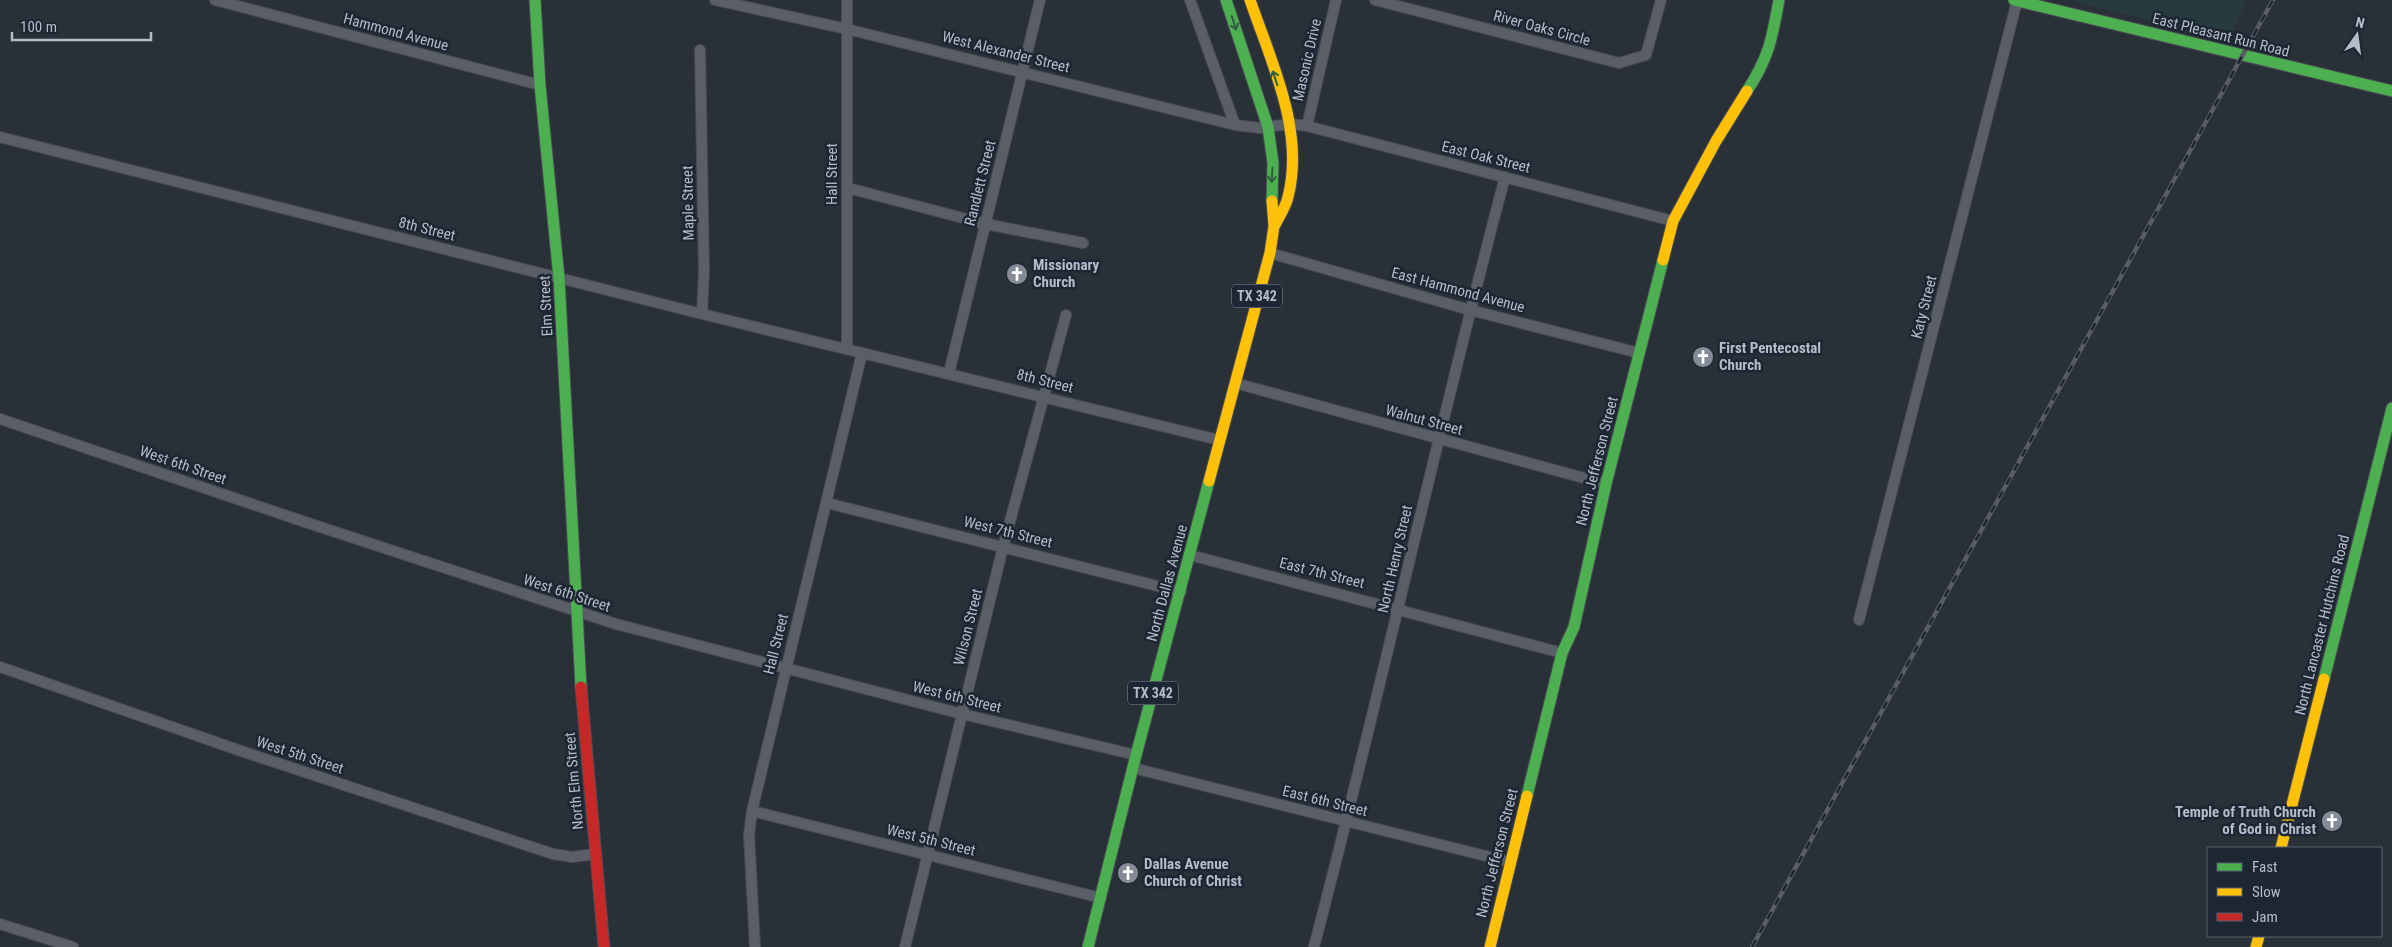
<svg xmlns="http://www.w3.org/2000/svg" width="2392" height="947" font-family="'Roboto Condensed',sans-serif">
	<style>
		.green { fill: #273a3e }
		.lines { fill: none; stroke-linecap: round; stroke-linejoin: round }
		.street-casing { stroke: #484c53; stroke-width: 12 }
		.fast-casing { stroke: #484c53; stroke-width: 13 }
		.slow-casing { stroke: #484c53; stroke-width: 13 }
		.jam-casing { stroke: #484c53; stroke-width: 13 }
		.street { stroke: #5a5e66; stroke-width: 10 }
		.fast { stroke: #4caf50; stroke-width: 11 }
		.slow { stroke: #ffc107; stroke-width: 11 }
		.jam { stroke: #c62828; stroke-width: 11 }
		.rail-casing { stroke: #595d64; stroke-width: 4.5 }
		.rail { stroke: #1d2633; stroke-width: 2.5; stroke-dasharray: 8; stroke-linecap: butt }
		.oneway { stroke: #305d3f }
		.labels { text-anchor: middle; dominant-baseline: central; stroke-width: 5; stroke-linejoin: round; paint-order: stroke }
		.shield { fill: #1d2633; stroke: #878f9c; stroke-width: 1 }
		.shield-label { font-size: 14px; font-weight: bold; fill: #b4bcc9 }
		.street-label { font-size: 15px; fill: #b4bcc9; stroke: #1d2633 }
		.poi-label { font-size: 15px; font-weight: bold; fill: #b4bcc9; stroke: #1d2633; text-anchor: start }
	</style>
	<rect width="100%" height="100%" fill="#2a3038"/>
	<!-- green -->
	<path class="green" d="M2070,0H2246L2229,40Z"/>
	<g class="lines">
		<!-- street casing -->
		<g class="street-casing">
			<path id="street" d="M215,0L540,85
				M715,0L847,29L1235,125L1260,128L1290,124L1307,126L1673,221
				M847,0V348
				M1190,0L1235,125
				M1375,0L1619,63L1646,55L1661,0
				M700,50L704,271L702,314
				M1307,126L1336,0
				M0,137L702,314L1219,440
				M848,188L986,224L1083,243
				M1270,253L1470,310L1639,353
				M949,373L1040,0
				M1235,383L1606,484
				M0,419L305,522L616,624L962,714L1136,755
				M827,503L1181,592
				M1190,555L1562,653
				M1859,620L2017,1
				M0,667L241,751L553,854L572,857L595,854
				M1133,768L1510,862
				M752,811L1101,898
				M0,924L73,947
				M755,947L749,835L752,811L862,353
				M905,947L1003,547L1066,315
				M1314,947C1381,691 1437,433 1505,177"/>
		</g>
		<!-- fast casing -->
		<g class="fast-casing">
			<path id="fast" d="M535,0L540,85L559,278L581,687
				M1226,0L1268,127L1273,163L1272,201
				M2014,0L2392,91
				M1747,91C1769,57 1772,39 1779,0
				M2324,679L2392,408
				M1527,796L1562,653L1574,627L1606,484L1663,260
				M1088,947L1135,759L1209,481"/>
		</g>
		<!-- slow casing -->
		<g class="slow-casing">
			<path id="slow" d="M1250,0C1271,61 1305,131 1288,197C1286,207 1279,216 1275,225
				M1663,260L1673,221L1716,141L1747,91
				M1209,481L1270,253L1274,226L1272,201
				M2281,848L2324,679
				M1490,947L1527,796
				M2256,947L2259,936"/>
		</g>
		<!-- jam casing -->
		<g class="jam-casing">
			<path id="jam" d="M581,687L604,947"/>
		</g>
		<!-- street -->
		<use href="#street" class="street"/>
		<!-- fast -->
		<use href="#fast" class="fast"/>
		<!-- slow -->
		<use href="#slow" class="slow"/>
		<!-- jam -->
		<use href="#jam" class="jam"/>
		<!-- rail casing -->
		<g class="rail-casing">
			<path id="rail" d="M1752,947L2273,0"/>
		</g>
		<!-- rail -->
		<use href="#rail" class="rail"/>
	</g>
	<!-- one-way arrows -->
	<defs><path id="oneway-shaft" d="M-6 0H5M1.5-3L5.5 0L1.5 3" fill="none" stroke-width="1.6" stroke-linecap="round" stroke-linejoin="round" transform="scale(1.25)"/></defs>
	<g class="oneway">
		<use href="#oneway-shaft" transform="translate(1234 23) rotate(72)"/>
		<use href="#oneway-shaft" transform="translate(1275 78) rotate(-108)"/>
		<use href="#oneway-shaft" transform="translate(1272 175) rotate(94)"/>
	</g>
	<!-- icons -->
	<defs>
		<g id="church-disc" transform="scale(1.125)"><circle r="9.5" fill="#848b96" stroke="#1d2633"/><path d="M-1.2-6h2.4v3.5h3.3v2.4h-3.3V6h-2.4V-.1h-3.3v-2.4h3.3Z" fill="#fff"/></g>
	</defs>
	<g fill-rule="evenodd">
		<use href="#church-disc" x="1017" y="274"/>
		<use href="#church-disc" x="1703" y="357"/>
		<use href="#church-disc" x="2332" y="821"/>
		<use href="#church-disc" x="1128" y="873"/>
	</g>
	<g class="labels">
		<!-- shield labels -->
		<g class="shield">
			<rect x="1232" y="284.5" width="50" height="23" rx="4"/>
			<rect x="1128" y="681.5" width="50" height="23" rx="4"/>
		</g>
		<g class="shield-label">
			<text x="1257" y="296">TX 342</text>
			<text x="1153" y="693">TX 342</text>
		</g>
		<!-- street labels -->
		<g class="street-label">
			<text transform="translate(1542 28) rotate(15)">River Oaks Circle</text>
			<text transform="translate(396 32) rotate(15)">Hammond Avenue</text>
			<text transform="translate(2221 35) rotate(14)">East Pleasant Run Road</text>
			<text transform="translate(1006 52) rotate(14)">West Alexander Street</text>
			<text transform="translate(1307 60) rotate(-77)">Masonic Drive</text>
			<text transform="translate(1486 157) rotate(14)">East Oak Street</text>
			<text transform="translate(832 174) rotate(-90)">Hall Street</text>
			<text transform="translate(980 183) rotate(-76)">Randlett Street</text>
			<text transform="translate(688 203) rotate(-91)">Maple Street</text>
			<text transform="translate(427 229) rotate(14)">8th Street</text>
			<text transform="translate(1458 290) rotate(15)">East Hammond Avenue</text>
			<text transform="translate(546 306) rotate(-93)">Elm Street</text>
			<text transform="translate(1924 307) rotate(-76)">Katy Street</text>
			<text transform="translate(1045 381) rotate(14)">8th Street</text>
			<text transform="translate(1424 420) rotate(15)">Walnut Street</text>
			<text transform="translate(1597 461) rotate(-76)">North Jefferson Street</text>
			<text transform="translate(183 465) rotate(19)">West 6th Street</text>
			<text transform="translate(1008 532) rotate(14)">West 7th Street</text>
			<text transform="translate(1395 559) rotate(-77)">North Henry Street</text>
			<text transform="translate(1322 573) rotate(14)">East 7th Street</text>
			<text transform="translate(1167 583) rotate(-75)">North Dallas Avenue</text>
			<text transform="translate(567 593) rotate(18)">West 6th Street</text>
			<text transform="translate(2322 625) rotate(-76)">North Lancaster Hutchins Road</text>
			<text transform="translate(968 627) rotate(-76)">Wilson Street</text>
			<text transform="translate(776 644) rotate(-76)">Hall Street</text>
			<text transform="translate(957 697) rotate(14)">West 6th Street</text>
			<text transform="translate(300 755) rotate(18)">West 5th Street</text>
			<text transform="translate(574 781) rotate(-95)">North Elm Street</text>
			<text transform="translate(1325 801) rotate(14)">East 6th Street</text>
			<text transform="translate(931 840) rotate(14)">West 5th Street</text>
			<text transform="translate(1497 853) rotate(-76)">North Jefferson Street</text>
		</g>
		<!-- poi labels -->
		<g class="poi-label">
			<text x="1033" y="265">Missionary<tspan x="1033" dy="17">Church</tspan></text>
			<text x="1719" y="348">First Pentecostal<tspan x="1719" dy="17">Church</tspan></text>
			<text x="2316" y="812" text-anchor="end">Temple of Truth Church<tspan x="2316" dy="17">of God in Christ</tspan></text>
			<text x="1144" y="864">Dallas Avenue<tspan x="1144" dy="17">Church of Christ</tspan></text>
		</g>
	</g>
	<!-- legend -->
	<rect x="2207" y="847" width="175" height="90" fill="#1d2633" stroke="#59626f"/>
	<rect x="2217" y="863" width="25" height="8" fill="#4caf50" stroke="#59626f"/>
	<text x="2252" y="872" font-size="15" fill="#b4bcc9">Fast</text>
	<rect x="2217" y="888" width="25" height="8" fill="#ffc107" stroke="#59626f"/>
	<text x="2252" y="897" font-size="15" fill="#b4bcc9">Slow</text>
	<rect x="2217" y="913" width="25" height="8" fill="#c62828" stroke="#59626f"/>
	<text x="2252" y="922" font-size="15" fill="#b4bcc9">Jam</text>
	<!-- north arrow -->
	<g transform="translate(2357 35) rotate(14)" stroke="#1d2633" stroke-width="4" paint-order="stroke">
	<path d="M0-4L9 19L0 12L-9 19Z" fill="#b4bcc9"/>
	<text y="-8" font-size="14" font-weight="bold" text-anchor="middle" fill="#b4bcc9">N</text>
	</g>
	<!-- scale -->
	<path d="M12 32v8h139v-8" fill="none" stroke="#b4bcc9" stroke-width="2.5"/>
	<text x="20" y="32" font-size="15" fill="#b4bcc9" stroke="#1d2633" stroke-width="4" paint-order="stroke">100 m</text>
</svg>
